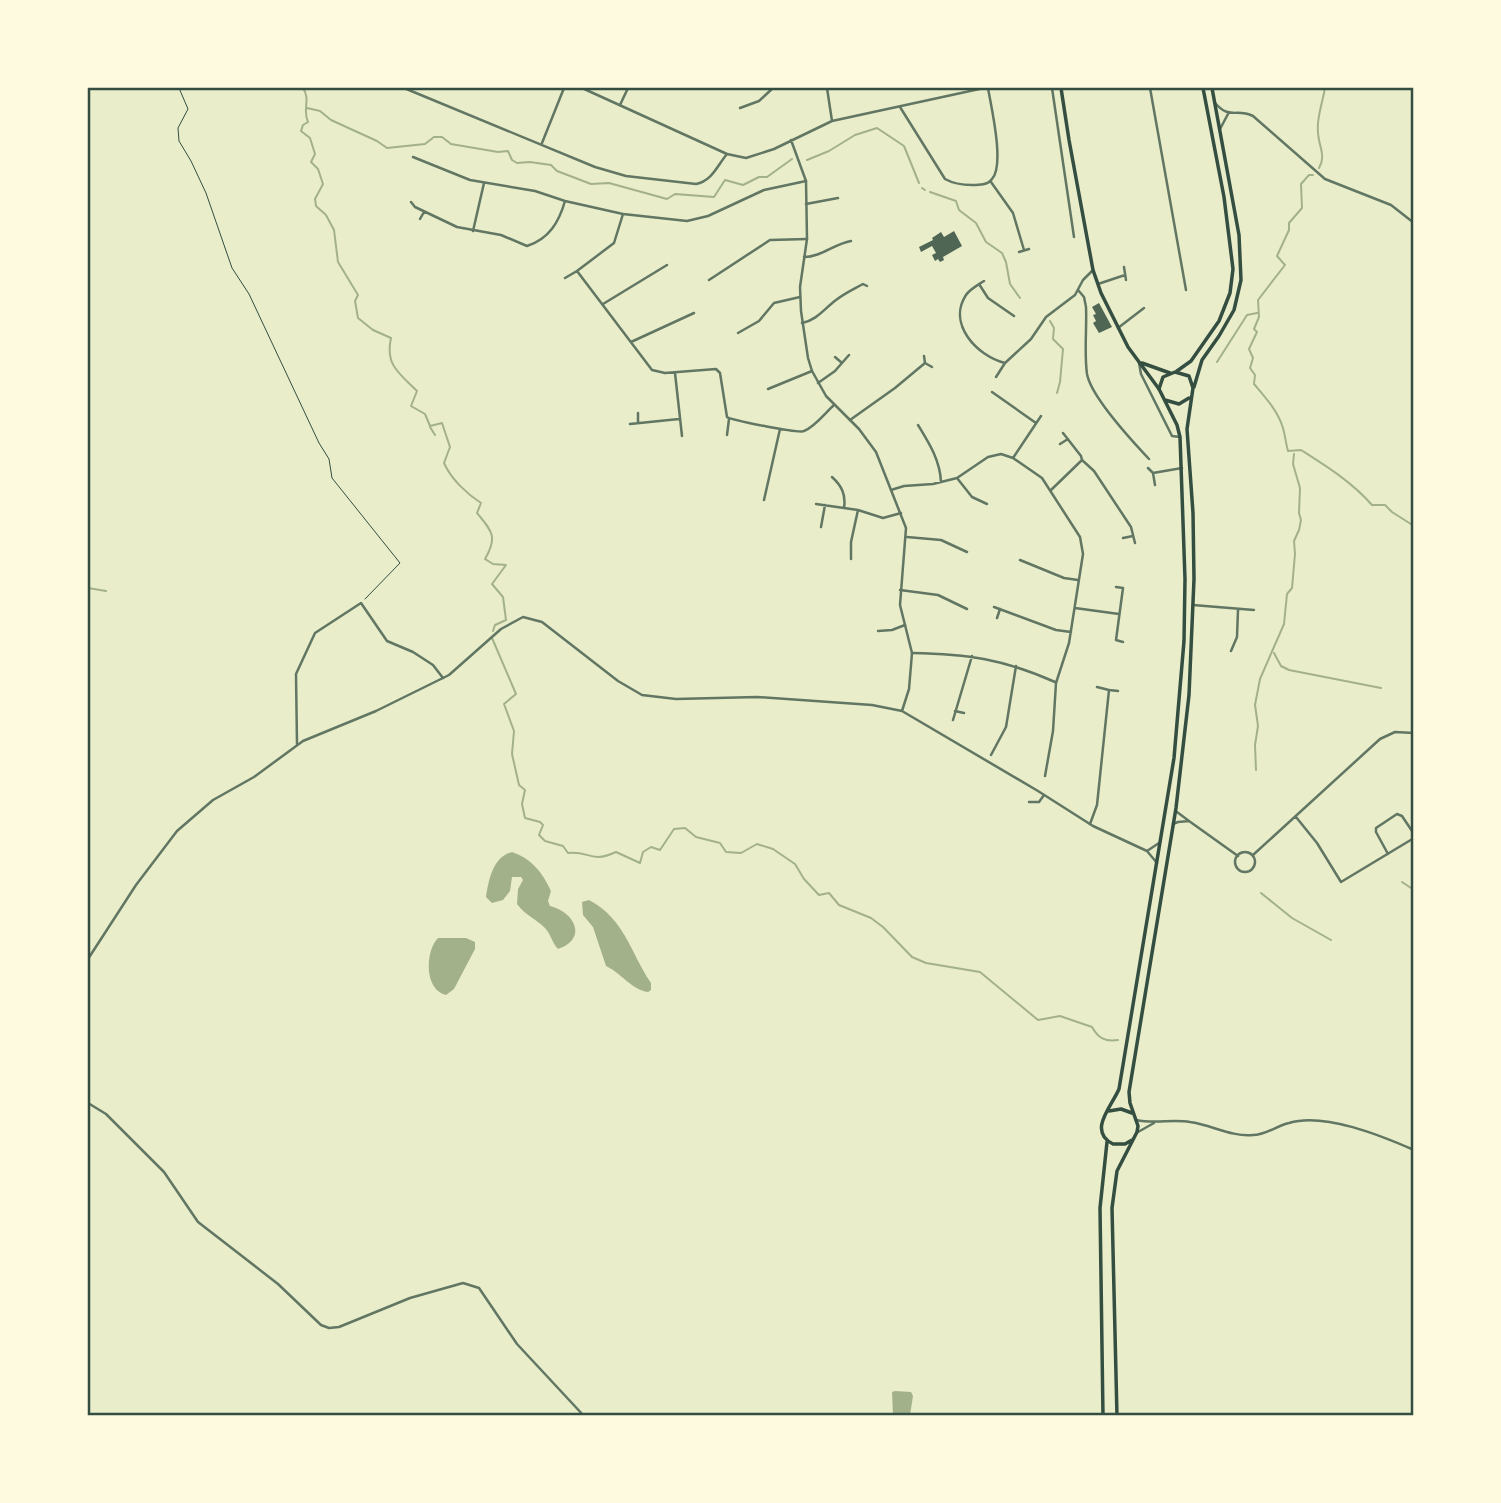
<svg xmlns="http://www.w3.org/2000/svg" width="1501" height="1503" font-family="'Varela Round',sans-serif">
	<style>
		.water { fill: #a3b18a }
		.lines { fill: none; stroke-linecap: round; stroke-linejoin: round }
		.stream { stroke: #a3b18a; stroke-width: 2 }
		.building { fill: #4f6655 }
		.path { stroke: #344e41; stroke-width: 1 }
		.minor { stroke: #617663; stroke-width: 2.5 }
		.tertiary { stroke: #617663; stroke-width: 2.5 }
		.secondary { stroke: #344e41; stroke-width: 3.5 }
		.trunk { stroke: #344e41; stroke-width: 3.5 }
		.neatline { fill: none; stroke: #344e41; stroke-width: 2.5 }
	</style>
	<rect width="100%" height="100%" fill="#e9edc9"/>
	<!-- water -->
	<path class="water" d="M512,852C531,858 543,873 551,891L548,901L550,906C575,912 588,939 558,949C552,943 551,934 545,928C536,919 525,915 517,904L518,889L523,880L521,877H512L510,891L503,900L492,903L486,897C489,879 493,857 512,852Z
		M589,900C625,919 630,952 651,983V990L648,992C632,990 621,973 606,966L593,927L583,915L582,902Z
		M438,938H466L475,942V949L454,989L446,995C424,990 425,951 438,938Z
		M895,1391L911,1392L913,1396L910,1415H893L892,1392Z"/>
	<g class="lines">
		<!-- stream -->
		<path class="stream" d="M303,88C311,100 302,110 308,122L303,125L301,131L310,138L315,154L311,162L318,169L323,184L315,199L316,206L326,215L334,230L338,262L358,295L355,301L358,318L373,330L391,338C385,365 399,373 417,391L411,406L425,414L430,426L442,423L450,447L444,463C451,479 467,494 481,503L477,513C492,531 498,537 485,559L493,564L506,565L492,584L503,597L506,620L495,625L493,631
			M307,108L320,111L331,120L377,141L387,148L425,144L434,137H442L451,144L498,152L508,151L512,160L517,163L530,162L551,165L557,171L591,184L609,183L667,199L675,194L714,197L725,180L743,185L759,177H767L792,159
			M807,160L829,151L855,135L877,128L904,146L919,183
			M1319,168C1325,158 1321,150 1319,140C1315,122 1322,105 1325,88
			M1313,175H1309L1301,184L1302,208L1289,223V230L1277,256L1285,265L1258,300L1259,317L1254,329L1257,332L1249,349L1253,358L1250,368L1255,375L1254,384C1265,397 1278,411 1283,428C1285,435 1286,444 1288,451L1301,450C1326,466 1352,482 1372,505H1385L1392,512L1414,526
			M922,188L925,190
			M930,192L956,201L959,210L976,223L986,242L1002,253L1006,262L1010,284L1020,298
			M1050,321L1054,328L1053,339L1063,349L1060,382L1057,393
			M1217,362L1247,315L1257,313
			M430,427L435,435
			M88,588L106,591
			M492,638L516,694L504,704L514,731L512,754L519,785L525,790L522,804L525,818L540,822L543,825L539,835L545,841L563,846L568,853C589,850 590,864 616,852L640,863L643,852L651,847L660,850L674,829L685,828L696,837L720,843L726,852L741,853L757,844L773,849L795,864L804,879L819,895L829,893L839,905L871,918L883,927L912,957L926,963L980,972L1038,1020L1060,1016L1092,1027C1098,1038 1105,1042 1118,1040
			M1274,653L1281,666L1289,670L1381,688
			M1256,770L1255,745L1258,726L1255,705L1260,679L1284,624L1287,594L1292,588L1295,554L1294,541L1299,530L1301,520L1299,513L1300,488L1293,464L1294,454
			M1402,882L1414,890
			M1261,893L1292,918L1331,940"/>
	</g>
	<!-- building -->
	<path class="building" d="M954,231L962,246L943,257L944,260L940,262L938,259L935,261L932,255L936,253L932,246L921,252L919,247L933,240L932,238L941,232L944,237Z
		M1099,303L1112,327L1099,333L1093,323L1096,321L1093,315L1096,314L1092,307Z"/>
	<g class="lines">
		<!-- path -->
		<path class="path" d="M179,88L188,109L178,128L179,141L191,161L206,193L232,268L249,294L319,443L329,459L332,478L400,563L365,599"/>
		<!-- minor -->
		<path class="minor" d="M404,88L595,167L626,176L696,184C712,181 717,166 727,154
			M1052,88L1074,237
			M1150,88L1186,290
			M620,105L628,88
			M900,107L945,179C954,184 962,185 972,185C979,185 988,185 992,179C1005,165 991,106 988,88
			M740,108L759,101L773,88
			M542,143L564,88
			M413,157L470,180L535,191L565,201L623,214L687,221L708,216L764,190L806,181
			M991,182L1013,213L1024,250
			M411,202L415,207L457,227L501,235L527,246C549,239 559,222 565,201
			M806,204L838,198
			M623,214L614,243L577,271L652,370L665,373L716,369L720,373L727,417C731,420 800,434 804,431C815,427 825,413 834,405
			M420,219L424,212
			M473,231L484,183
			M1019,252L1029,249
			M804,257C821,257 834,244 851,241
			M1124,267L1126,280
			M565,278L577,271
			M709,280L770,240L807,239
			M984,281C978,285 970,289 966,295C947,324 977,356 1005,363L1031,339L1046,317L1075,295L1083,280L1093,270
			M979,284L988,298L1014,316
			M1098,284L1125,275
			M1078,290L1084,297L1086,307C1087,328 1084,353 1087,374C1091,396 1133,442 1149,459
			M603,304L667,265
			M802,323C817,320 824,309 836,300C845,293 854,289 863,284L867,286
			M1118,328L1144,308
			M738,333L759,321L774,303L800,297
			M631,342L694,313
			M924,356L925,363L932,367
			M835,357L842,363
			M1139,363L1141,374L1172,436L1180,437
			M675,373L682,436
			M996,377L1005,363
			M818,383L835,371L849,355
			M768,389L812,371
			M992,392L1036,423
			M638,413V423
			M850,420L895,388L925,363
			M630,424L679,419
			M918,425C929,443 940,460 941,482
			M1063,433L1081,456L1082,460
			M727,435L729,419
			M1060,444L1068,439
			M1013,458L1041,416
			M1148,468L1153,473
			M832,477C842,486 846,495 844,508
			M957,478L972,497L987,504
			M1155,485L1153,473L1182,468
			M891,490L904,486L933,484L957,478L988,457L1001,454L1013,458L1042,478L1080,537L1083,554L1069,643L1056,683L1053,731L1045,776
			M1051,490L1082,460L1094,471L1131,527L1135,543
			M764,500L780,429
			M816,504L858,510L883,518L901,513
			M821,527L825,505
			M907,537L941,540L967,552
			M1123,538L1133,536
			M851,559V542L858,510
			M1020,560L1064,578L1078,580
			M1116,587L1123,588L1116,640L1123,642
			M900,590L938,595L967,609
			M1193,605L1254,610
			M994,607L1056,630L1071,632
			M1075,608L1119,614
			M997,618L1000,609
			M878,631L892,630L905,625
			M1231,651L1237,637L1238,610
			M912,653C968,654 1003,659 1055,682
			M1109,690L1118,691
			M955,711L964,713
			M953,720L972,656
			M297,744L296,674L315,633L361,603L387,641L413,652L433,665L443,678
			M991,755L1006,727L1016,666
			M1029,802H1039L1044,795
			M1296,817L1317,843L1341,882L1414,838
			M1189,821L1238,856
			M1090,824L1097,805L1109,690L1097,687
			M1173,824L1178,822L1189,821L1177,812
			M1235 862a10 10 0 1 1 20 0a10 10 0 1 1-20 0Z
			M1388,854L1376,832V828L1397,814L1402,816L1414,834
			M1253,855L1380,739L1395,732L1414,733
			M88,1103L106,1114L164,1172L198,1222L278,1284L321,1325L329,1328L339,1327L410,1298L463,1283L479,1288L517,1344L584,1416"/>
		<!-- tertiary -->
		<path class="tertiary" d="M582,88L727,154L746,158L774,149L832,121L984,88
			M827,88L832,121
			M1215,103C1230,120 1236,108 1253,116L1325,179L1391,205L1414,223
			M1220,129L1228,114
			M791,140L806,181L807,239L800,287L801,311L808,358L812,371L826,396L859,429L876,452L906,528L900,605L912,653L909,689L902,711
			M1147,851L1159,843
			M88,959L136,885L177,831L213,800L254,777L303,741L376,711L449,675L501,629L523,617L542,622L618,681L642,695L676,699L757,697L872,705L902,711L1038,791L1093,826L1147,851L1157,863
			M1136,1120C1155,1124 1172,1119 1190,1122C1212,1125 1231,1137 1253,1135C1266,1135 1276,1126 1289,1123C1324,1112 1382,1136 1414,1150
			M1138,1132L1154,1123"/>
		<!-- secondary -->
		<path class="secondary" d="M1061,88L1069,140L1093,270L1101,293L1128,347L1159,389
			M1142,363L1170,373"/>
		<!-- trunk -->
		<path class="trunk" d="M1177,371L1191,361L1219,321L1230,293L1233,269L1224,197L1203,88
			M1194,387L1202,360L1219,336L1234,310L1241,280L1239,235L1212,88
			M1165,400L1179,404L1189,398
			M1109,1111L1121,1109L1132,1113
			M1103,1416L1100,1208L1107,1142
			M1117,1416L1112,1208L1117,1171L1137,1132L1138,1126L1130,1103L1129,1092L1176,808L1189,695L1194,579L1193,513L1187,429L1193,388L1189,376L1175,372L1163,377L1159,389L1177,425L1180,437L1185,579L1184,641L1174,758L1119,1089C1112,1106 1087,1131 1113,1144H1125L1132,1140"/>
	</g>
	<!-- border -->
	<rect width="1501" height="1503" fill="none" stroke="#fefae0" stroke-width="178"/>
	<rect x="89" y="89" width="1323" height="1325" class="neatline"/>
</svg>
